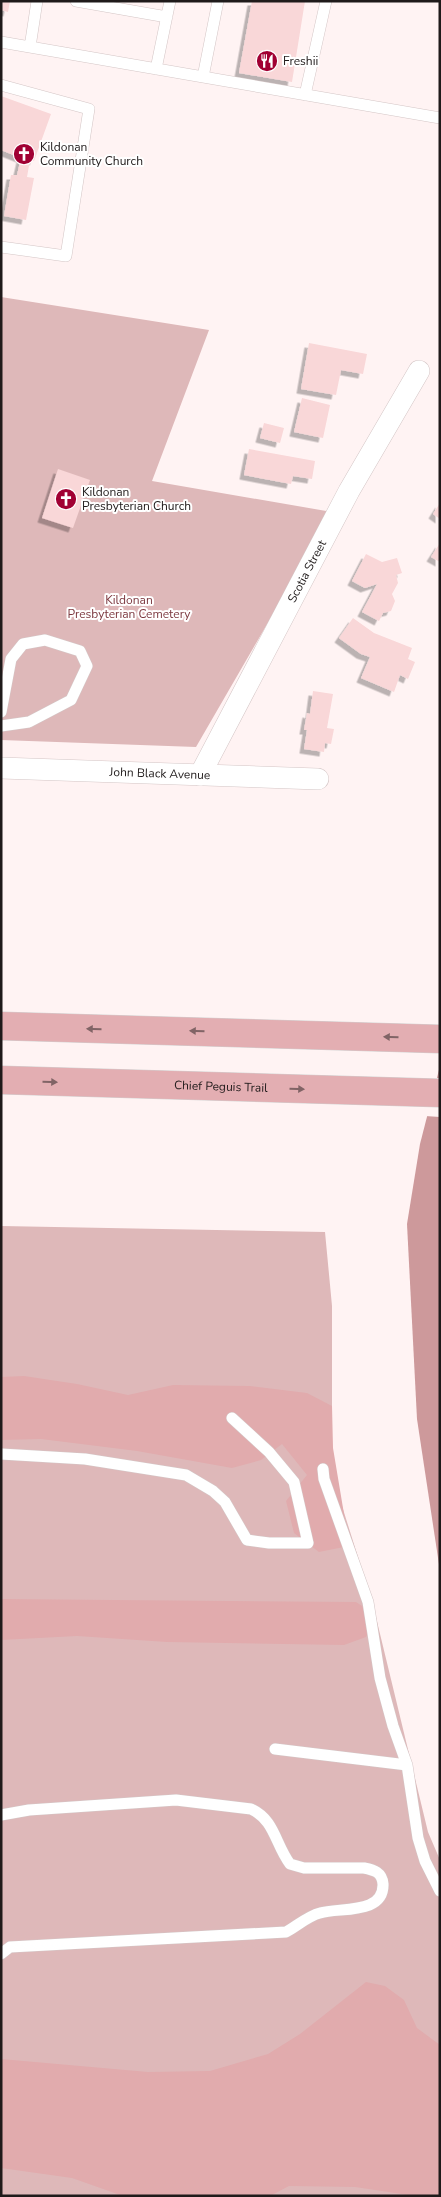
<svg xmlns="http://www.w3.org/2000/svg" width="441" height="2197" font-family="'Nunito Sans',sans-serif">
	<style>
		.green { fill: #deb8b9 }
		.forest { fill: #e1abad }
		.water { fill: #cd999b }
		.pier { fill: #fff3f3 }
		.building { fill: #f9d7d8; filter: url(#shadow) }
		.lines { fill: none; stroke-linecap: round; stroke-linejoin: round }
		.service-casing { stroke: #d4c6c6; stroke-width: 12 }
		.minor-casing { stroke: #d4c6c6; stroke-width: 22 }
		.primary-casing { stroke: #d2d1d1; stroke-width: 29 }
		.service { stroke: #fff; stroke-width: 11 }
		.minor { stroke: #fff; stroke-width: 21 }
		.primary { stroke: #e3aeb2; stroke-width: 28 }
		.oneway { fill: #816466 }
		.labels { text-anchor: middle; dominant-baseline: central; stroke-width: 4; stroke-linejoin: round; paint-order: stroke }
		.poi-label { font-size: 12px; fill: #1f1a1a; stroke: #fff; text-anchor: start }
		.street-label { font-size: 12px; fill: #1f1a1a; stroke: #fff }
		.park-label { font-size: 12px; fill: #7d3940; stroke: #fff }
	</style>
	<defs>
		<filter id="shadow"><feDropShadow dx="-4.5" dy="4.5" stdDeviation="0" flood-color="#0004"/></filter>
	</defs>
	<rect width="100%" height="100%" fill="#fff3f3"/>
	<!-- green -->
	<path class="green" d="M1,297L209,330L152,481L332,512L196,747L1,740Z
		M1,1226L325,1232L332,1306V1474L373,1605L428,1832L440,1860V2196H1Z"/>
	<!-- forest -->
	<path class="forest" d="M24,1376L77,1384L128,1395L173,1385L250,1386L307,1393L332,1406L333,1448L346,1526L344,1547L319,1552L294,1533L286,1501L307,1475L282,1444L261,1460L232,1468L137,1451L41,1439L1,1440V1377Z
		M1,1599L356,1602L365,1608L371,1627L366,1637L344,1645L167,1642L77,1636L1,1640Z
		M366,1982L385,1986L404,2000L417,2028L440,2045V2196H415L355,2187L289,2186L270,2196H123L72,2178L1,2168V2059L148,2072L210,2071L268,2054L300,2034Z"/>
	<!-- water -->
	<path class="water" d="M440,1066V1571L417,1419L407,1224L420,1144Z"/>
	<!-- pier -->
	<path class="pier" d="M434,1078H440V1117L425,1116Z"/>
	<!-- building -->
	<path class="building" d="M1,1H10L8,12L1,10Z
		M252,1H305L292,82L239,73Z
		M1,96L51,114L34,161L30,160L27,177L34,178L26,220L4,216L11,175H17L21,158L1,150Z
		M309,343L367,354L363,374L341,370L336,395L301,389Z
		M302,398L330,405L323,438L294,432Z
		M264,423L284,428L280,443L260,438Z
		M249,449L315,461L312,479L293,476L291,484L244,475Z
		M58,469L90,480L73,528L42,518Z
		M440,503V519L433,514Z
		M440,543V562L431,557Z
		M366,554L382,562L397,558L402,573L396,575L398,583L392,594L395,601L391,611L383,613L379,621L362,612L377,584L365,588L352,581Z
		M353,618L374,633L412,648L408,659L415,662L408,679L400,675L394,692L361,678L370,657L361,654L339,638Z
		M313,691L333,694L327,728L334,729L331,744L325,743L324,752L304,749L307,730H304L307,713L310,714Z"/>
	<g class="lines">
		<!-- service casing -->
		<g class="service-casing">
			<path id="service" d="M76,1L167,17
				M1,42L440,118
				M30,47L37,1
				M156,69L170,1
				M203,77L218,1
				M1,85L89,109L66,256L1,247
				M305,95L326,1
				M1,712L11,659L23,644L45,640L80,651L87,666L71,700L29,722L1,726
				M1,1454L85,1459L186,1475L213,1491L225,1502L247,1540L269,1543H308L294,1482L269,1452L232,1418
				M323,1469L324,1479L368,1602L380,1678L393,1726L407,1765L418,1838L425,1861L440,1891
				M275,1749L407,1765
				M1,1815L29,1810L176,1800L251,1809C275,1820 275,1844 290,1864L304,1868H364C374,1870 382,1872 383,1884C384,1915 340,1907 320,1913C308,1916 297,1926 286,1932L10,1947L1,1954"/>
		</g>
		<!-- minor casing -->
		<g class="minor-casing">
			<g id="minor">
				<path id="s1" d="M1,768L318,779"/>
				<path id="s2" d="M200,775L349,491L419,371"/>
			</g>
		</g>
		<!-- primary casing -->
		<g class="primary-casing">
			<g id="primary">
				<path d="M1,1026L440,1039"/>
				<path id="s3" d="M1,1080L440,1093"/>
			</g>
		</g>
		<!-- service -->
		<use href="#service" class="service"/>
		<!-- minor -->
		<use href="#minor" class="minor"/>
		<!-- primary -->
		<use href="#primary" class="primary"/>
	</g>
	<!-- one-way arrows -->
	<defs><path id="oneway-solid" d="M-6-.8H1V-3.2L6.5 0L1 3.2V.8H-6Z" transform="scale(1.25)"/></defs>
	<g class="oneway">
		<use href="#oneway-solid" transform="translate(94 1029) rotate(-179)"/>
		<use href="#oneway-solid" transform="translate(197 1031) rotate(-178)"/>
		<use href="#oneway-solid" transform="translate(391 1037) rotate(-178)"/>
		<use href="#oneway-solid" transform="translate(50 1082) rotate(2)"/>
		<use href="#oneway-solid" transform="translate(297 1089) rotate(2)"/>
	</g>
	<!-- icons -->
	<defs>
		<g id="restaurant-disc" transform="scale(1.125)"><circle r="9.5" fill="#a10033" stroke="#fff"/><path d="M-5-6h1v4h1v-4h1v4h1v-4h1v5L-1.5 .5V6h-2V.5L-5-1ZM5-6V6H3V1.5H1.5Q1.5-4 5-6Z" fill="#fff"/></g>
		<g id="church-disc" transform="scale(1.125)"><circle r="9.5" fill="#a10033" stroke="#fff"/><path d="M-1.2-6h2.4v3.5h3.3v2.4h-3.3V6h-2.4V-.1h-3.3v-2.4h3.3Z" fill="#fff"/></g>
	</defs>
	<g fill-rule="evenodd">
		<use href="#restaurant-disc" x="267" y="61"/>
		<use href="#church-disc" x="24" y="154"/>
		<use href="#church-disc" x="66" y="499"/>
	</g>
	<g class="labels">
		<!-- poi labels -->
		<g class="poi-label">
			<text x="283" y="61">Freshii</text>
			<text x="40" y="147">Kildonan<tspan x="40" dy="14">Community Church</tspan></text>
			<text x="82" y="492">Kildonan<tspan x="82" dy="14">Presbyterian Church</tspan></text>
		</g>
		<!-- street labels -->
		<g class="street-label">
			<text stroke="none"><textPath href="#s2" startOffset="230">Scotia Street</textPath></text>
			<text stroke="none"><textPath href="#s1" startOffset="159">John Black Avenue</textPath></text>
			<text stroke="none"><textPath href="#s3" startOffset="220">Chief Peguis Trail</textPath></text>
		</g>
		<!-- park labels -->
		<g class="park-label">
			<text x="129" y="600">Kildonan<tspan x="129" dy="14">Presbyterian Cemetery</tspan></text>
		</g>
	</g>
	<!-- border -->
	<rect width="441" height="2197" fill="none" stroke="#1f1a1a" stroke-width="5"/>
</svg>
